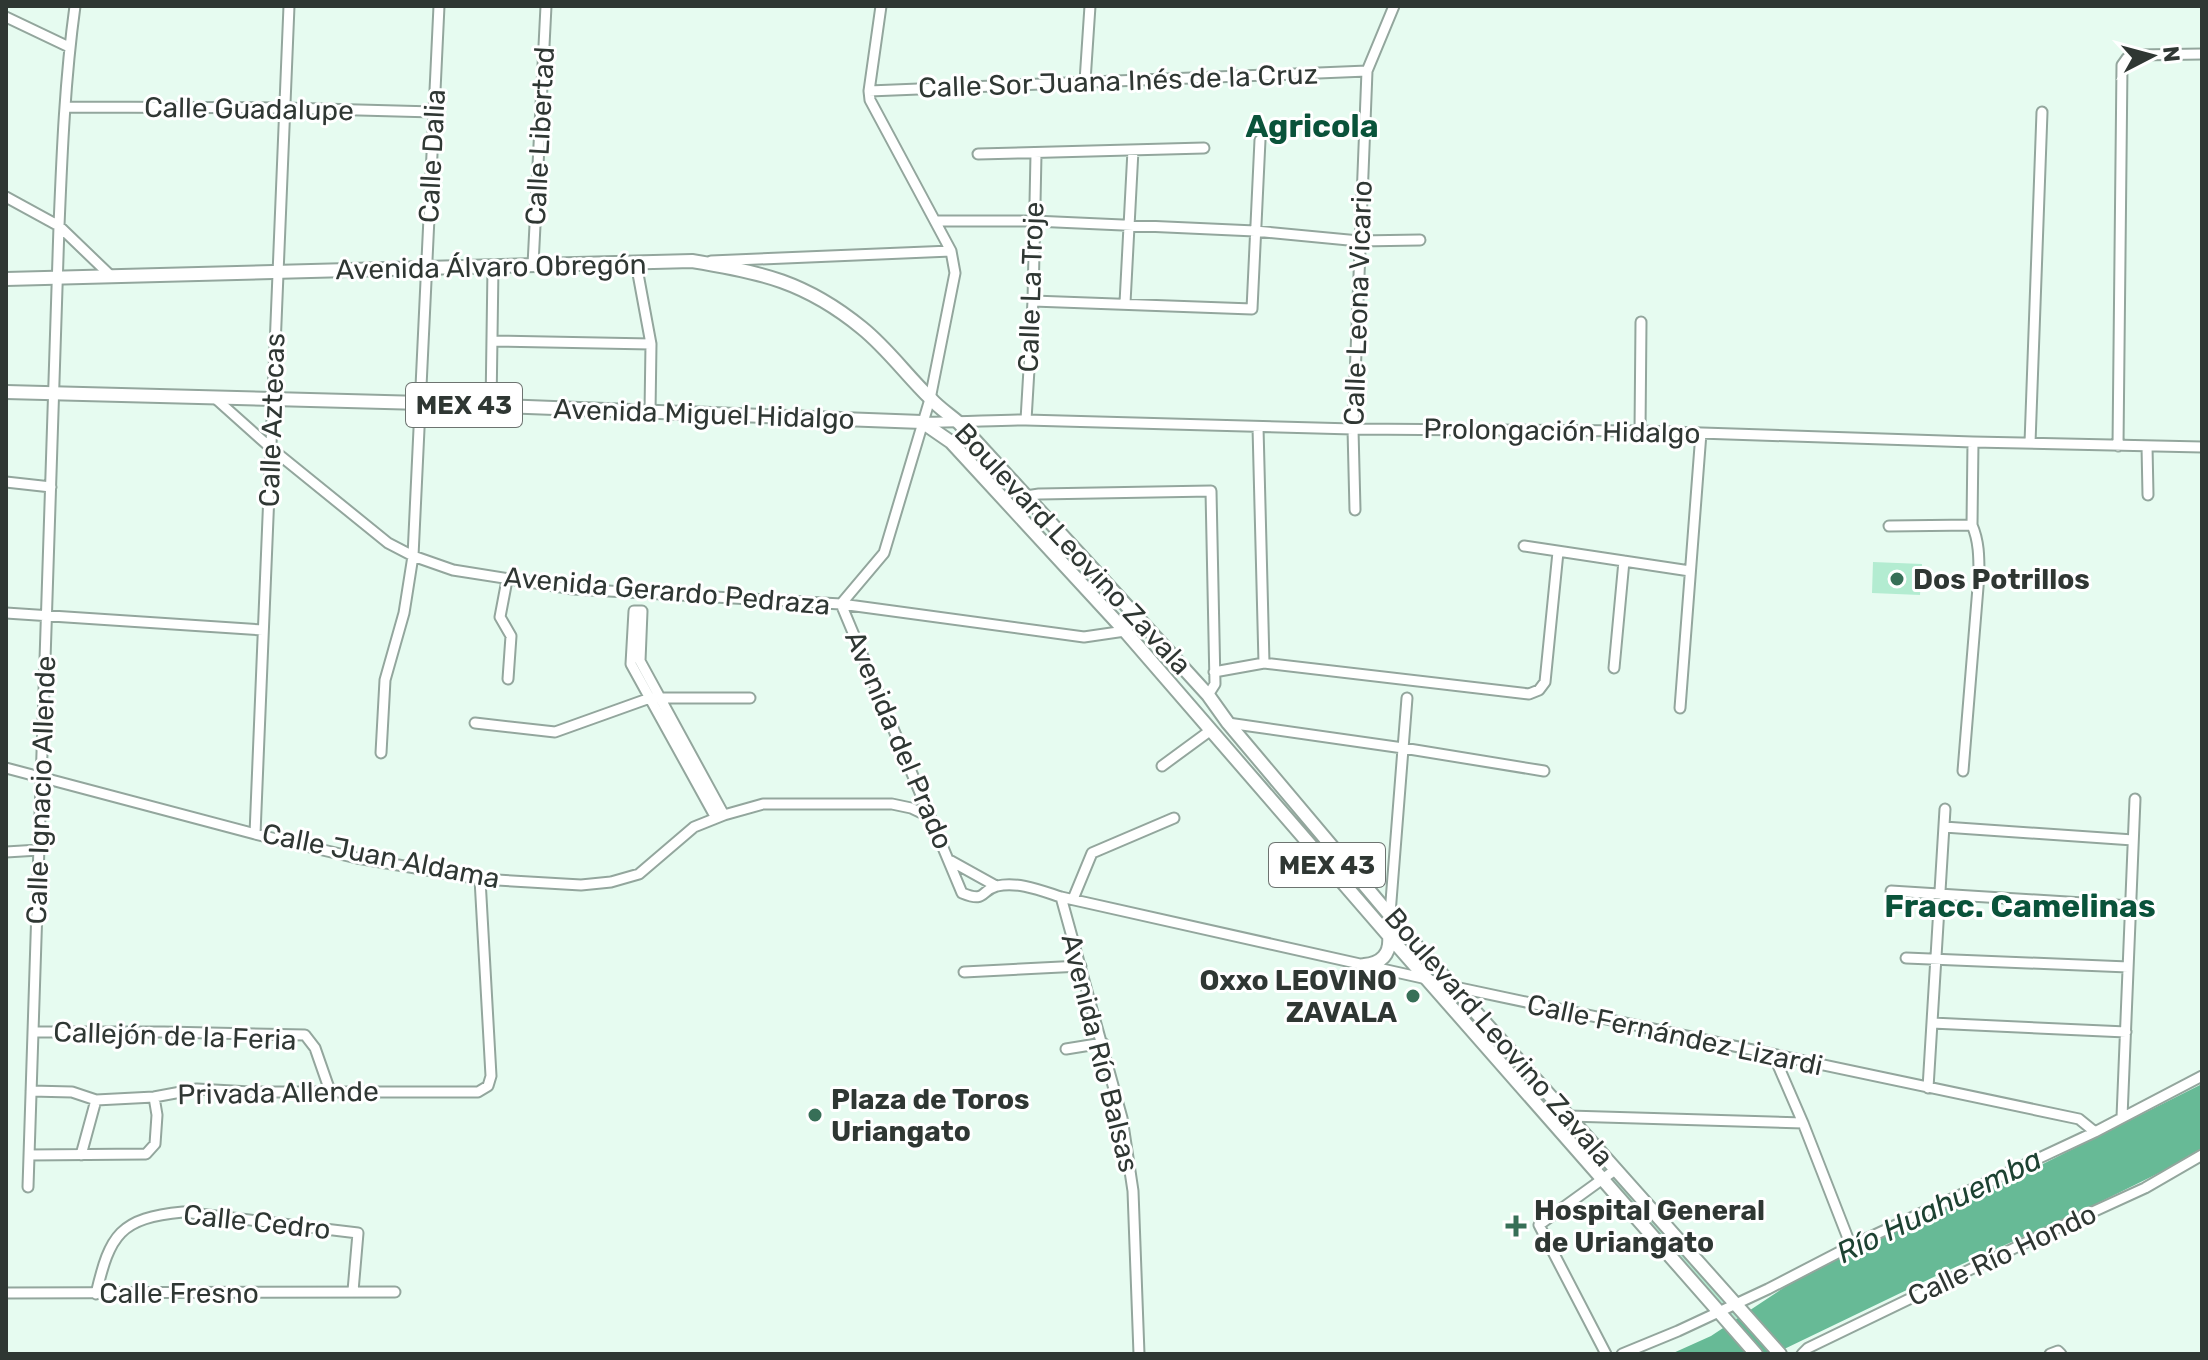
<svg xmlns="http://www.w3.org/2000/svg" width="2208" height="1360" font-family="Rubik,sans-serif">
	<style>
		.green { fill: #b3ecd1 }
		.water { fill: #67ba96 }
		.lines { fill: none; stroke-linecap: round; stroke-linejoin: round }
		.minor-casing { stroke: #93a69d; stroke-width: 13 }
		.major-casing { stroke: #93a69d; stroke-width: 16 }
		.minor { stroke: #fff; stroke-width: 9 }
		.major { stroke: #fff; stroke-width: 12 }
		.poi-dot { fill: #376f57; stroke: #fff; stroke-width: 3 }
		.labels { text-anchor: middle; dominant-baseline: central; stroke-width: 6; stroke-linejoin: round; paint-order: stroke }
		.shield { fill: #fff; stroke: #6d7370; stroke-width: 2 }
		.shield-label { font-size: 26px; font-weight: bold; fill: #2f3733 }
		.street-label { font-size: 28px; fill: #2f3733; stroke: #fff }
		.poi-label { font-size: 28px; font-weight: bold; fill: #2f3733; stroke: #fff; text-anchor: start }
		.water-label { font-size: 30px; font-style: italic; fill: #1d4232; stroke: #fff }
		.quarter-label { font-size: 32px; font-weight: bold; fill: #0a533a; stroke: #fff }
	</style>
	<rect width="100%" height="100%" fill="#e6fbf0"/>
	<!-- green -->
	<path class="green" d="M954,437L1019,503L1772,1354H1767Z
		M1873,562L1922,564L1920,595L1872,593Z"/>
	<!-- water -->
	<path class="water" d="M2202,1084V1148L2163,1171L2090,1207L1940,1274L1774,1354H1671L1711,1336L1800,1277L1895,1231L2017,1177Z"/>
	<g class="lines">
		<!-- minor casing -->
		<g class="minor-casing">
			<path id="minor" d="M6,17L69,47
				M1085,81L1090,6
				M869,91L1367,71
				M65,107L284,108L434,112
				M978,154L1204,148
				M6,197L59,226L112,277
				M935,221H1034L1255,231L1359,241L1420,240
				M711,261L951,251
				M636,263L651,344L650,412
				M533,265L546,6
				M1033,301L1252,309L1260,140
				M1125,303L1133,150
				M492,341L651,344
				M216,399L272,449L388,543L413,556L453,570L573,589L841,604L1084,637L1125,631L1137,617
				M491,407L493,267
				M1026,420L1033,301L1036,154
				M922,422C957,423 991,420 1026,420L1353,429L1640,431L1973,442L2202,447
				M1258,427L1264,663
				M1640,431L1641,322
				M2030,443L2042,112
				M2118,446L2122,65L2127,58L2137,55L2202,54
				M2147,446L2148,495
				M6,482L51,487
				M1026,496L1039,494L1211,491L1215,684L1208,695
				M1355,510L1353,429L1367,71L1394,6
				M1889,526L1972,525
				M1524,546L1690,571
				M507,580L500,617L511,636L508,679
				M841,604L962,893C987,903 979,891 997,886C1018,881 1042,891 1061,897L1427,979L1455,987L2079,1119L2095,1132
				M841,604L884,553L930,399L955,273L951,251L870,100L869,91L881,6
				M6,613L263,630
				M1614,668L1624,561
				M1214,672L1264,663L1529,694L1539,690L1545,682L1558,552
				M1680,708L1701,433
				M475,723L555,732L650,698H750
				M1228,723L1403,748L1544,771
				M381,753L385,680L404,613L413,556L439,6
				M1162,766L1211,730
				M6,768L255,834L357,858L480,879L581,885L611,882L639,874L694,827L724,815L763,804H892L911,808L930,817
				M1963,771L1979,575C1979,557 1979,541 1972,525L1973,442
				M716,818L631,664L634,611H642L640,661L724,815
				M1944,827L2133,840
				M255,834L289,6
				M6,852L39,850
				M951,861L996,886
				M1891,891L2131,906
				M1061,897L1122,1118L1133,1191L1139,1354
				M1073,899L1092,853L1174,818
				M1390,914L1407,698
				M1906,958L2128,967
				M964,972L1081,966
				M1932,1023L2126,1032
				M33,1032H164L305,1035L315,1048L330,1091
				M1066,1049L1103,1043
				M1774,1056L1803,1123L1851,1246
				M1928,1088L1945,809
				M31,1091L72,1092L96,1100L154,1097L197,1089L250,1092H478L488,1086L491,1076L480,879
				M1569,1116L1803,1123
				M2122,1117L2135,799
				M29,1155L146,1154L155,1144L157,1115L154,1097
				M81,1155L96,1100
				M28,1187L59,226C62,152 65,79 75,6
				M6,1293L395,1292
				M96,1294C110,1234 120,1218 183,1212L358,1233L353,1291
				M1606,1354L1539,1225L1615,1170
				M1622,1354L1678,1331L1768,1289L1851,1246L2095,1132L2202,1076
				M1802,1354L1808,1348L2027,1242L2145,1188L2202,1155
				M2050,1354L2058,1351L2061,1354"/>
		</g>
		<!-- major casing -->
		<g class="major-casing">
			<path id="major" d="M6,279L692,261C761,272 806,282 862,328C888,349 907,376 931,399C939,408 950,415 959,423L1137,617L1208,695L1228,723L1399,926L1780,1354
				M6,392L422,403L922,422L951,442L1125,631L1389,936L1756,1354
				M1364,965C1381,964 1391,954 1389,936L1391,934"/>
		</g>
		<!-- minor -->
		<use href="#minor" class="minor"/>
		<!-- major -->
		<use href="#major" class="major"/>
	</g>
	<!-- markers -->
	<g class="poi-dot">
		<circle cx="1897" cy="579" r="8"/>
		<circle cx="1413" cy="996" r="8"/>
		<circle cx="815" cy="1115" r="8"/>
		<path d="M1512 1214h8v8h8v8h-8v8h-8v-8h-8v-8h8z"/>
	</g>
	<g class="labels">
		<!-- shield labels -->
		<g class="shield">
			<rect x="406" y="383" width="116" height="44" rx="6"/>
			<rect x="1269" y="843" width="116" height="44" rx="6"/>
		</g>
		<g class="shield-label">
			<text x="464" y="405">MEX 43</text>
			<text x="1327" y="865">MEX 43</text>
		</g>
		<!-- street labels -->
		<g class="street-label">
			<text transform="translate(1118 81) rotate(-2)">Calle Sor Juana Inés de la Cruz</text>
			<text transform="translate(249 109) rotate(1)">Calle Guadalupe</text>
			<text transform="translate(540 136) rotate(-87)">Calle Libertad</text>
			<text transform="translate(432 156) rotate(-87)">Calle Dalia</text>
			<text transform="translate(491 267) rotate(-1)">Avenida Álvaro Obregón</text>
			<text transform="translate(1031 287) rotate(-88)">Calle La Troje</text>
			<text transform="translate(1358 303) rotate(-88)">Calle Leona Vicario</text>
			<text transform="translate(704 414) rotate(2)">Avenida Miguel Hidalgo</text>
			<text transform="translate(272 420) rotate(-88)">Calle Aztecas</text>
			<text transform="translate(1562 431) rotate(1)">Prolongación Hidalgo</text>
			<text transform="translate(1073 549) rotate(47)">Boulevard Leovino Zavala</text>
			<text transform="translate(667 591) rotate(5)">Avenida Gerardo Pedraza</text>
			<text transform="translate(899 740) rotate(67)">Avenida del Prado</text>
			<text transform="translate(41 790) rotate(-88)">Calle Ignacio Allende</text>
			<text transform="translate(381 856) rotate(11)">Calle Juan Aldama</text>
			<text transform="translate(1675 1035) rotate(12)">Calle Fernández Lizardi</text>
			<text transform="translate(175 1036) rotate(2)">Callejón de la Feria</text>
			<text transform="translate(1499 1037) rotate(49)">Boulevard Leovino Zavala</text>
			<text transform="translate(1100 1053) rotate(76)">Avenida Río Balsas</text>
			<text transform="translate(278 1093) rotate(-1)">Privada Allende</text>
			<text transform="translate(257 1222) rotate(6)">Calle Cedro</text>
			<text transform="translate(2002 1255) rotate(-25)">Calle Río Hondo</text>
			<text x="179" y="1293">Calle Fresno</text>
		</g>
		<!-- poi labels -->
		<g class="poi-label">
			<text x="1913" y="579">Dos Potrillos</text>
			<text x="1397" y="980" text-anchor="end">Oxxo LEOVINO<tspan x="1397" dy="32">ZAVALA</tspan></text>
			<text x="831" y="1099">Plaza de Toros<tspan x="831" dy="32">Uriangato</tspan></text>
			<text x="1534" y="1210">Hospital General<tspan x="1534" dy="32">de Uriangato</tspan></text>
		</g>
		<!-- water labels -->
		<g class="water-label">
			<text transform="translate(1939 1206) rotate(-26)">Río Huahuemba</text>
		</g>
		<!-- quarter labels -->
		<g class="quarter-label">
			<text x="1312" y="126">Agricola</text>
			<text x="2020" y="906">Fracc. Camelinas</text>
		</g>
	</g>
	<!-- border -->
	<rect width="2208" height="1360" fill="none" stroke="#2f3733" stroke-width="16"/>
	<!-- north arrow -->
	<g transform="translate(2152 56) rotate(84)" stroke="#ffffff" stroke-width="6" paint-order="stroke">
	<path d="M0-6L14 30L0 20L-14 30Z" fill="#2f3733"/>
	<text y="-12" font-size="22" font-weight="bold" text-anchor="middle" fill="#2f3733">N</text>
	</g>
</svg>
